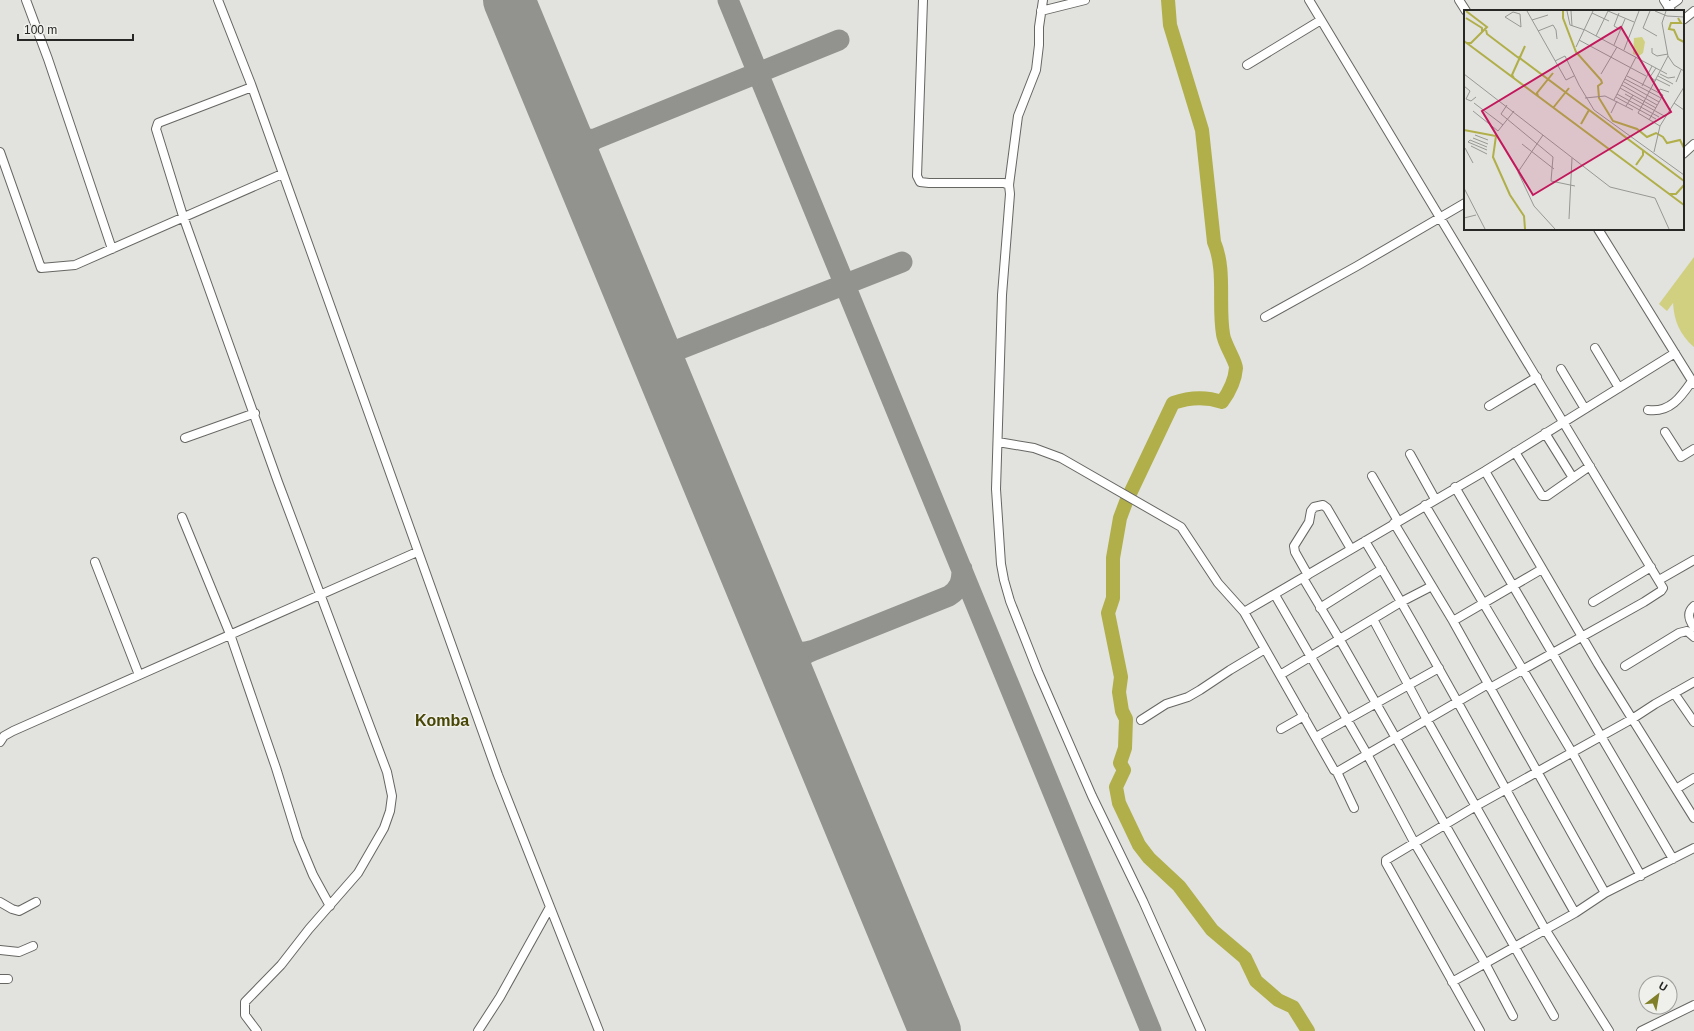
<svg xmlns="http://www.w3.org/2000/svg" width="1694" height="1031" font-family="Helvetica,sans-serif">
	<style>
		.green { fill: #d1d081 }
		.lines { fill: none; stroke-linecap: round; stroke-linejoin: round }
		.river { stroke: #b0af49; stroke-width: 14 }
		.taxiway { stroke: #92928f; stroke-width: 21 }
		.runway { stroke: #92928f; stroke-width: 52 }
		.minor-casing { stroke: #666663; stroke-width: 10 }
		.minor { stroke: #fff; stroke-width: 8 }
		.labels { text-anchor: middle; dominant-baseline: central; stroke-width: 3; stroke-linejoin: round; paint-order: stroke }
		.quarter-label { font-size: 16px; font-weight: bold; fill: #474604; stroke: #efefec }
		.inset-river { fill: none; stroke: #b0af49; stroke-width: 2 }
		.inset-road { fill: none; stroke: #979794; stroke-width: 1 }
		.view { fill: #c2185b; fill-opacity: 0.15; stroke: #c2185b; stroke-width: 2 }
		.inset-edge { fill: none; stroke: #272726; stroke-width: 2 }
	</style>
	<rect width="100%" height="100%" fill="#e2e2de"/>
	<!-- green -->
	<path class="green" d="M1694,257V347C1680,335 1674,321 1673,303L1667,311L1659,304Z"/>
	<g class="lines">
		<!-- river -->
		<path class="river" d="M1168,0L1170,25L1202,130L1214,242C1226,270 1218,304 1223,334C1224,344 1236,361 1236,368C1235,381 1230,391 1222,402C1205,396 1190,397 1173,403L1126,502L1120,518L1113,558V598L1108,613L1121,677L1119,692L1122,711L1126,719L1125,748L1120,763L1124,770L1116,787L1119,803L1139,845L1149,858L1179,886L1212,930L1245,958L1256,981L1278,1000L1293,1007L1308,1031"/>
		<!-- taxiway -->
		<path class="taxiway" d="M728,0L1151,1031
			M559,119C568,134 577,141 595,139
			M580,172L583,149L595,139L839,40
			M657,358L902,262
			M762,612C775,638 779,660 814,650C788,660 791,672 796,696
			M814,650L949,596C960,589 962,581 962,569"/>
		<!-- runway -->
		<path class="runway" d="M509,0L935,1031"/>
		<!-- minor casing -->
		<g class="minor-casing">
			<path id="minor" d="M26,0L48,59L112,249
				M218,0L251,84L498,775L599,1031
				M923,0L917,176L920,182L929,183H1004L1009,185
				M1043,0L1039,27V45L1036,70L1018,116L1009,185L1010,194L1002,295L996,489L1001,564L1004,580L1010,601L1038,672L1092,796L1143,901L1201,1031
				M1309,0L1663,588L1661,591L1644,602L1490,688
				M1459,0L1466,11
				M1664,0L1671,11
				M1668,7L1678,0
				M1041,11L1085,0
				M1683,20L1694,11
				M1247,65L1321,20
				M252,87L158,123L156,129L183,216L278,482L387,772L392,796L390,811L384,828L358,873L309,929L281,965L245,1002V1015L257,1031
				M0,152L41,268L75,265L282,174
				M1683,154L1694,144
				M1598,229L1694,384
				M1265,317L1357,266L1465,203
				M1595,348L1619,388
				M1561,369L1585,409
				M1489,406L1537,377
				M1648,410C1670,413 1681,397 1692,381
				M1665,432L1681,457L1694,449
				M1545,433L1573,478
				M185,438L255,413
				M998,442L1034,448L1061,458L1181,527L1218,583L1244,612L1334,770L1337,772L1354,808
				M1515,452L1542,496H1547L1590,466
				M1410,454L1435,499
				M1485,471L1598,664L1694,818
				M1372,476L1398,521
				M1455,487L1673,859
				M1425,505L1573,754L1641,876
				M182,517L230,634L276,768L298,839L313,875L330,906
				M1394,523L1453,621L1605,893
				M1365,541C1439,663 1504,789 1575,913
				M95,562L139,675
				M1308,575L1295,552L1294,546L1309,522L1311,511L1314,507L1323,505L1327,508L1351,549
				M1303,578L1340,640L1554,1016
				M1659,580L1694,560
				M1275,595L1367,754L1414,842L1485,963L1513,1016
				M1593,602L1651,567
				M1694,606C1686,613 1689,620 1694,627
				M1320,608L1382,569
				M1244,612L1485,471L1675,353
				M1373,619L1427,720L1545,929L1609,1031
				M1453,621L1542,569
				M1625,666L1679,633L1687,631L1694,637
				M1280,675L1401,602L1432,586
				M1674,693L1694,722
				M1141,720L1166,704L1188,697L1200,690L1230,670L1265,649
				M1281,729L1304,716
				M1316,737L1439,668
				M0,742L4,736L13,731L417,552
				M1337,772L1488,684
				M1676,789L1694,778
				M0,902L12,909L19,911L36,902
				M0,950L19,952L33,946
				M0,979H8
				M1452,982L1575,913L1605,893L1694,848
				M478,1031L500,997L550,907
				M1480,1031L1386,863V860L1476,806L1632,719L1655,704L1694,682
				M1641,1031L1694,1005"/>
		</g>
		<!-- minor -->
		<use href="#minor" class="minor"/>
	</g>
	<g class="labels">
		<!-- quarter labels -->
		<g class="quarter-label">
			<text x="442" y="720">Komba</text>
		</g>
	</g>
	<!-- overview -->
	<g transform="translate(1464 10)">
		<rect width="220" height="220" fill="#e2e2de"/>
		<path d="M178,27L181,32L179,43L175,46L169,44L170,28Z" fill="#d1d081"/>
		<path class="inset-river" d="M2,1L23,17L7,33H2M99,1V8L112,42L137,70L138,73L134,76L135,88L149,111L173,119L183,127L192,123L199,127L203,133L216,130L220,138M2,8L18,18V22M214,8L217,13H207L205,19L210,20L214,29L220,32M22,20L23,24L56,49M0,31L220,195M55,46L57,49L220,171M50,68L48,65L61,36M74,86L73,83L89,63M89,98L105,78M117,114L125,100M0,120L32,126L29,147L46,185L60,206L61,219M172,155L179,145V140M205,184H212L220,175"/>
		<path class="inset-road" d="M63,1L102,70L110,66M103,1L106,15L121,20L203,64M107,1L108,16M186,1L179,18L193,26M191,1L203,6L220,7M202,1L198,13L204,46L210,55L220,61M49,2L56,4L57,17L41,7ZM128,3L145,11M155,3L150,16L157,20M68,10L84,5M74,21L89,15L92,20L93,29M132,26L144,1L170,12M115,30L182,66M150,35L161,9M112,37L129,1M188,38V43L193,46L204,44M160,40L175,1M91,51L101,46L115,75L130,100L220,165M0,64L146,177L191,188L205,219M137,64L153,37M196,64L204,68L211,67M163,66L199,85L185,110M194,66L209,74M161,69L197,88M192,69L206,76M192,71L186,67L192,58M160,72L195,92M212,72L217,60M158,75L193,95M0,76L6,81L2,89L7,91L12,87M178,76L188,56M156,78L192,98M194,83L196,79L205,82M153,84L195,107M161,84L202,107M152,87L192,109M121,88L141,86L169,100M150,90L172,47M10,93L39,115M210,93L220,100M43,95L37,104L89,147L87,171L111,176M162,96L169,85M9,101L34,121L50,101M147,103L153,91M196,116L174,103L204,46M11,125L24,130M79,125L54,162L70,196L91,219M9,128L24,134M58,134L90,159M7,136L23,144M23,137L6,130L4,132L23,140M1,138L9,153M190,142L196,116L220,77M0,178L21,219M0,208L12,205M105,209L108,148"/>
		<path class="view" d="M157,17L207,102L69,185L18,101Z"/>
		<rect width="220" height="220" class="inset-edge"/>
	</g>
	<!-- north arrow -->
	<g transform="translate(1658 995) rotate(31)"><circle r="19" fill="#efefec" stroke="#9f9f9d"/>
	<path d="M0-3L7 15L0 10L-7 15Z" fill="#817f27"/>
	<text y="-6" font-size="11" font-weight="bold" text-anchor="middle" fill="#272726">U</text>
	</g>
	<!-- scale -->
	<path d="M18 34v6h115v-6" fill="none" stroke="#272726" stroke-width="2"/>
	<text x="24" y="34" font-size="12" fill="#272726" stroke="#efefec" stroke-width="3" paint-order="stroke">100 m</text>
</svg>
